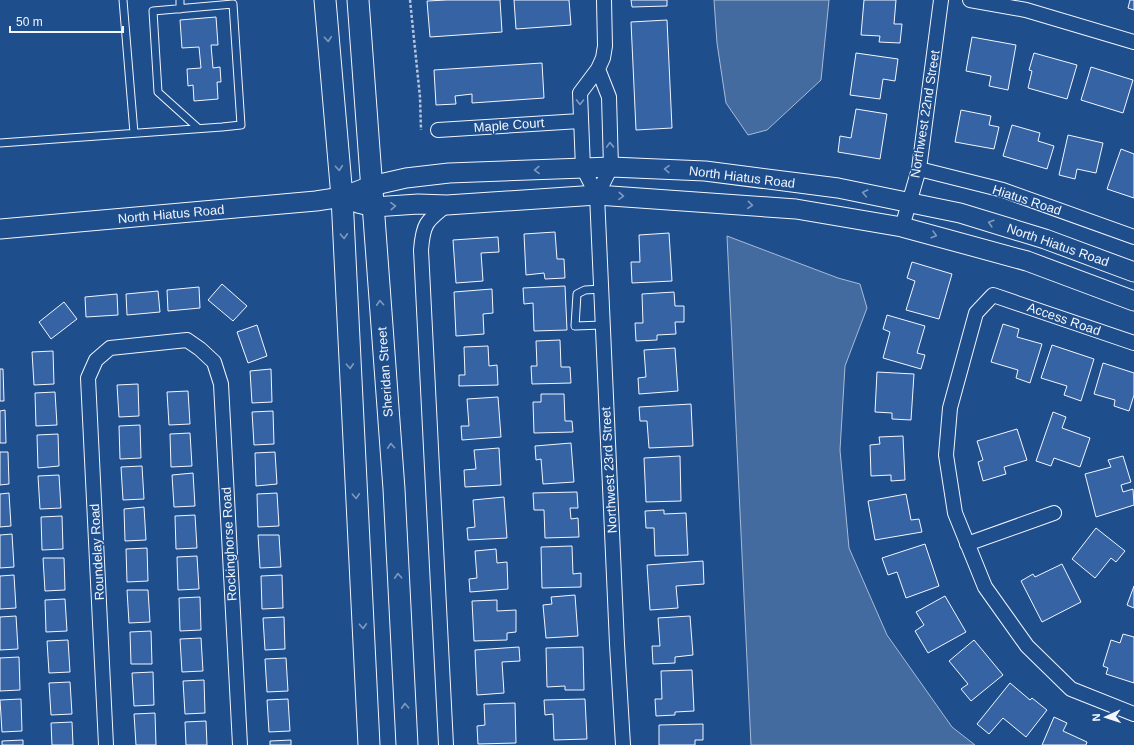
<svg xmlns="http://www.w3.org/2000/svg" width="1134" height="745" font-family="Helvetica,sans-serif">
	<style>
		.water { fill: #446ba0; stroke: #a8bbd7 }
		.building { fill: #3563a3; stroke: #f2f6ff }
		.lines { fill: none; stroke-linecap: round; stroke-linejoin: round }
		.lane-casing { stroke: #f2f6ff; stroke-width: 9 }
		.street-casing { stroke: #f2f6ff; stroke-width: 16 }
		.secondary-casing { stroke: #f2f6ff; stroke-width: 21 }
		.primary-casing { stroke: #f2f6ff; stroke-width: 23 }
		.path { stroke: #b3c4dc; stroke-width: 2.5; stroke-dasharray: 3 2; stroke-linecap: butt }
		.lane { stroke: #1f4e8c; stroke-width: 7 }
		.street { stroke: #1f4e8c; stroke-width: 14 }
		.secondary { stroke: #1f4e8c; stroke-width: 19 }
		.primary { stroke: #1f4e8c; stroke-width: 21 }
		.oneway { stroke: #7e9ac0 }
		.labels { text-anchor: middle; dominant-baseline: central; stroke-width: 3; stroke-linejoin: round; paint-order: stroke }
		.street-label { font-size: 13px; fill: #f2f6ff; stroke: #1f4e8c }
	</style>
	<rect width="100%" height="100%" fill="#1f4e8c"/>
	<!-- water -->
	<path class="water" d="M714,0H829L821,80L767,130L748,135L726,103L717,43Z
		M727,236L838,278L860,284L867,308L845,366L840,450L849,548L887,635L952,727L975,745H751Z"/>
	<!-- building -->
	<path class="building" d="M447,0H500L502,32L430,37L427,1Z
		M514,0H569L571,25L516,29Z
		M631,0H667V6L632,7Z
		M864,0H896L894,24H902L900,43L879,42L880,36L861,35Z
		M1130,0H1134V10L1128,8Z
		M216,17L218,45H211L213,68L220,67L221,82H217L218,99L194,101L193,85L188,86L187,69L201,68L199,47L182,48L180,20Z
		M667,20L672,128L636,130L631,22Z
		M972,37L1016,45L1008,90L989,86L991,76L966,71Z
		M856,53L898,59L895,81L883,79L880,99L850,95Z
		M1034,53L1077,65L1067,99L1028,88L1032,71L1029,70Z
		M542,63L544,98L472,103V94L455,96L456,104L436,105L434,70Z
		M1091,67L1133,80L1123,113L1081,100Z
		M856,109L887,114L880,159L838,152L840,136L851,138Z
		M961,110L991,116L989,125L999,127L994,149L955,142Z
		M1012,125L1040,133L1038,141L1054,146L1047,169L1003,156Z
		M1068,135L1103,143L1096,173L1077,169L1075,179L1059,175Z
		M1121,149L1134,154V198L1107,189Z
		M555,232L557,259H564L565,278L545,279L544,273L526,275L524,234Z
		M669,233L672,281L632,283L631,262H640L639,235Z
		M498,237L499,252L481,253L483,281L456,283L453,240Z
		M912,262L952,274L939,319L906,310L915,281L907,278Z
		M222,284L247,306L233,321L208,300Z
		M565,286L567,330L534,331L533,303L524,304L523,288Z
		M199,287L200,308L168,311L167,290Z
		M492,289L493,313L483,314L484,334L456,336L454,292Z
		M158,291L160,312L127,315L126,294Z
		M674,292L675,306H684V322H675L676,334L657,335V340L636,341L635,323H643L642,294Z
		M117,294L118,315L86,317L85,297Z
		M64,302L77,319L51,339L39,322Z
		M887,315L925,326L917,353L925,355L921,369L883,358L890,332L883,329Z
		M1003,324L1019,329L1017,337L1042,344L1030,383L1016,378L1018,370L991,362Z
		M257,325L267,356L248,363L237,332Z
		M560,340L561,367H570L571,383L532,384L531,366H537L536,341Z
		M1052,345L1094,359L1081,401L1064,395L1067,386L1041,378Z
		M488,346L489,366L497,365L498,385L459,386V375H465L464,347Z
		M675,348L678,391L639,394L638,378L646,377L644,350Z
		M53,351L54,384L34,385L32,352Z
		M1103,363L1134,373V395L1129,411L1114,406L1115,400L1094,394Z
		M0,369H3L4,401H0Z
		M271,369L272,402L252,403L250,371Z
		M877,372L914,374L911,420L892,419V413L875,412Z
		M138,384L139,416L119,417L117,385Z
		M188,391L190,424L169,425L167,392Z
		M55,392L57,425L36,426L35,393Z
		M541,394H564L565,421H572L573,432L534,433L533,402H541Z
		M498,397L501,437L462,440L461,426H469L467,399Z
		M691,404L693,446L649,448L647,421H640L639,407Z
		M5,410L6,443H0V411Z
		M273,411L274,444L254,445L252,412Z
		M1053,412L1066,417L1062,428L1090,438L1080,467L1054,458L1051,466L1036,461Z
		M140,425L141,458L120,459L119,426Z
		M1017,429L1027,460L1004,467L1006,474L983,481L978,462L983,460L977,441Z
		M190,433L192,466L171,467L170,434Z
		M58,434L59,466L38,468L37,435Z
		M903,436L905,480L891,481V475L871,476L870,445L880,444L879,437Z
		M571,443L574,482L543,484L541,459L536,460L535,446Z
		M499,448L501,485L465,487L464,470L476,469L474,450Z
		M0,452H8L9,484L0,485Z
		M275,452L277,484L256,486L255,453Z
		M680,456L681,501L646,502L644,458Z
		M1123,456L1131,482L1121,485L1123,492L1133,489L1134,505L1096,517L1085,474L1111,467L1108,460Z
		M142,466L144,499L123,500L121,467Z
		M193,473L195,506L174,507L172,475Z
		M59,475L61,508L40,509L38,476Z
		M577,492L578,508H570L571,519L578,518L579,537L545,538L544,510H534L533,493Z
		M9,493L11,526L0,527V494Z
		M277,493L279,526L258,527L257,494Z
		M906,494L911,520L919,519L922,532L875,540L868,501Z
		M504,497L507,538L468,540L467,528L475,527L473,500Z
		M144,507L146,540L125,541L124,509Z
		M664,510V514L686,513L688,555L655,556L654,528H646L645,511Z
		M195,515L197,548L176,549L175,516Z
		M62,516L63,549L42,550L41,517Z
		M1096,528L1125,551L1116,562L1111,558L1095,578L1072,559Z
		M12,534L14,567L0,568V535Z
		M258,535H279L281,567L260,568Z
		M925,544L939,586L906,598L897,572L888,575L882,558Z
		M572,546L573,574L581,573V587L542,588L541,547Z
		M147,548L148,581L127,582L126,549Z
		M496,549L497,563L507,562L508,589L470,592L469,579L477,578L475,551Z
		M197,556L199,589L178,590L177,557Z
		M43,558H64L65,590L45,591Z
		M703,561L704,584L676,586L678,608L650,610L647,565Z
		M1062,564L1081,602L1042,622L1021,581L1033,574L1035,577Z
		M14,575L16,608L0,609V576Z
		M282,575L283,608L262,609L261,576Z
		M1134,586V608L1127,605Z
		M127,590H148L150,622L129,623Z
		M575,595L578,636L546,638L543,605L552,604L551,597Z
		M945,596L966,632L928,653L915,631L924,625L916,612Z
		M200,597L201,630L180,631L179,598Z
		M65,599L67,631L46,632L45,600Z
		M497,600V611L516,610V632L507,633V640L474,641L472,601Z
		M16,616L18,649L0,650V617Z
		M690,616L693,655L675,657V663L653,664L652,646H660L658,618Z
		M284,617L285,649L265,650L263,618Z
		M151,631L152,664H131L130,632Z
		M1123,634L1134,637V683L1106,674L1108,668L1103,666L1111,640L1120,643Z
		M201,638L203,671L182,672L180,639Z
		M68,640L70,672L49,673L47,641Z
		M974,640L1003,675L971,701L961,689L968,684L949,661Z
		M519,647L520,661L502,662L504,693L477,695L475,650Z
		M583,647L584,690H565V686L547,687L546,648Z
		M19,657L20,690L0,691V658Z
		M286,658L288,691L267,692L265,659Z
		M692,670L694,711L675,712V715L656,716L655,699H662L661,671Z
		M153,672L154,705L134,706L132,673Z
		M204,680L205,713L185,714L183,681Z
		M70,682L72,714L51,715L49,683Z
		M1010,683L1030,700L1032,698L1047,710L1026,737L1003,718L989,734L977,724Z
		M21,699L22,731L2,732L0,700Z
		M288,699L290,731L269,732L267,700Z
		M585,699L587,739L554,740L553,714L545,715L544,700Z
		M515,703L516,743L478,744L477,726L485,725L484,704Z
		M155,713L156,745H136L134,714Z
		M1054,717L1067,723L1063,731L1087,742L1086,745H1042Z
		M206,721L207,745H186L185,722Z
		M72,722L73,745H52L51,723Z
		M703,724V740H695V745H659V725Z
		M23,740V745H2V741Z
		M291,740V745H270V741Z"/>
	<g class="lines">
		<!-- lane casing -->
		<g class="lane-casing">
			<path id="lane" d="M123,0L134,133
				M180,0V9
				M0,143L222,127L241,125L233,4L153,11L158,92L198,128
				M601,289L585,290L577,294L575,326L603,325"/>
		</g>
		<!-- street casing -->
		<g class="street-casing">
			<path id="street" d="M604,0L605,46L603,58L598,69L580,93L583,168L597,195L617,644L623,745
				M970,0L1026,10L1134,42
				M438,130L580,121
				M919,169L1003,190L1134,237
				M597,195L611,167L609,97L598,69
				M902,227L919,169L941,0
				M1134,343L993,295L976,313L950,408L946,455L955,513L985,587L1027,646L1071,689L1134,714
				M967,544L1054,513
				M106,745L88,378L96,360L110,348L187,340L200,349L214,362L221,384L240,745
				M446,745L421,250C423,224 426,221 447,205"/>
		</g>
		<!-- secondary casing -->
		<g class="secondary-casing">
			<path id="secondary" d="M358,203L374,207L418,204L447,205L597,195L796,209L902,227L1027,261L1134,301
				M0,229L316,201L342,197L371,186L406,178L449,173L611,167L705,171L838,188L960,213L1045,239L1134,272"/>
		</g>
		<!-- primary casing -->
		<g class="primary-casing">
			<path id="primary" d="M325,0L342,197L369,745
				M358,0L394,489L407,745"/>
		</g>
		<!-- path -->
		<path class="path" d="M410,0L420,97L421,130"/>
		<!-- lane -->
		<use href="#lane" class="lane"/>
		<!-- street -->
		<use href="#street" class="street"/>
		<!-- secondary -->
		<use href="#secondary" class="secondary"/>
		<!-- primary -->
		<use href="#primary" class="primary"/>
	</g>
	<!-- one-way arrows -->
	<defs><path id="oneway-chevron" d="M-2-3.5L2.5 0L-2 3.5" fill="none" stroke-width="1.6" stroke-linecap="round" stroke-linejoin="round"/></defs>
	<g class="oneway">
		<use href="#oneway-chevron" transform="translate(328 39) rotate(85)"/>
		<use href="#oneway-chevron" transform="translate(580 102) rotate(91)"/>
		<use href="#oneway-chevron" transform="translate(610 145) rotate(-92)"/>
		<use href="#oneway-chevron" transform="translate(339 168) rotate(85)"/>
		<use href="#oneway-chevron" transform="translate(667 169) rotate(-178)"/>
		<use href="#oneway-chevron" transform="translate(537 170) rotate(178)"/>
		<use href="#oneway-chevron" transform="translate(865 193) rotate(-169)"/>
		<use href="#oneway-chevron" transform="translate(621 196) rotate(3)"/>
		<use href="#oneway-chevron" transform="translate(750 205) rotate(5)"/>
		<use href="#oneway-chevron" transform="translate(393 206) rotate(-4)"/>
		<use href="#oneway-chevron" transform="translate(991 223) rotate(-163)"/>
		<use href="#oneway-chevron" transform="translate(934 235) rotate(16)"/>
		<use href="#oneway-chevron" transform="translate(344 236) rotate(87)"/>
		<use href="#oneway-chevron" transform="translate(380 303) rotate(-94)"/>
		<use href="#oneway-chevron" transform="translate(350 366) rotate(87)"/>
		<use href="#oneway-chevron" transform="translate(391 446) rotate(-94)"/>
		<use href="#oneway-chevron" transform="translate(356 496) rotate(87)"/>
		<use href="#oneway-chevron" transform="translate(398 576) rotate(-93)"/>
		<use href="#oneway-chevron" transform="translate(363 626) rotate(87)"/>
		<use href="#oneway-chevron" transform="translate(405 706) rotate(-93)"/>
	</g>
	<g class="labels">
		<!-- street labels -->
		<g class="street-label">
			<text transform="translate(925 114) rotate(-81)">Northwest 22nd Street</text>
			<text transform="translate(509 125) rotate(-4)">Maple Court</text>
			<text transform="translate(742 177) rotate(7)">North Hiatus Road</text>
			<text transform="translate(1027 200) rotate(18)">Hiatus Road</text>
			<text transform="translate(171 214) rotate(-5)">North Hiatus Road</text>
			<text transform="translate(1058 245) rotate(19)">North Hiatus Road</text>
			<text transform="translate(1064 319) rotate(19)">Access Road</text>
			<text transform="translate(385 372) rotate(-94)">Sheridan Street</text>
			<text transform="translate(609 470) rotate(-93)">Northwest 23rd Street</text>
			<text transform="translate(229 544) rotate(-93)">Rockinghorse Road</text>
			<text transform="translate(97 552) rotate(-93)">Roundelay Road</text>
		</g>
	</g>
	<!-- north arrow -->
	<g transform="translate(1106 717) rotate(267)" stroke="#1f4e8c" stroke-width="3" paint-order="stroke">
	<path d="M0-3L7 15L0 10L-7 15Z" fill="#f2f6ff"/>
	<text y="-6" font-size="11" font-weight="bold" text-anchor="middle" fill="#f2f6ff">N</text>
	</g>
	<!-- scale -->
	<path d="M10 26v6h113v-6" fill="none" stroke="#f2f6ff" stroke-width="2"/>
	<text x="16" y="26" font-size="12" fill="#f2f6ff" stroke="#1f4e8c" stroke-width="3" paint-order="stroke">50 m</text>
</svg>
